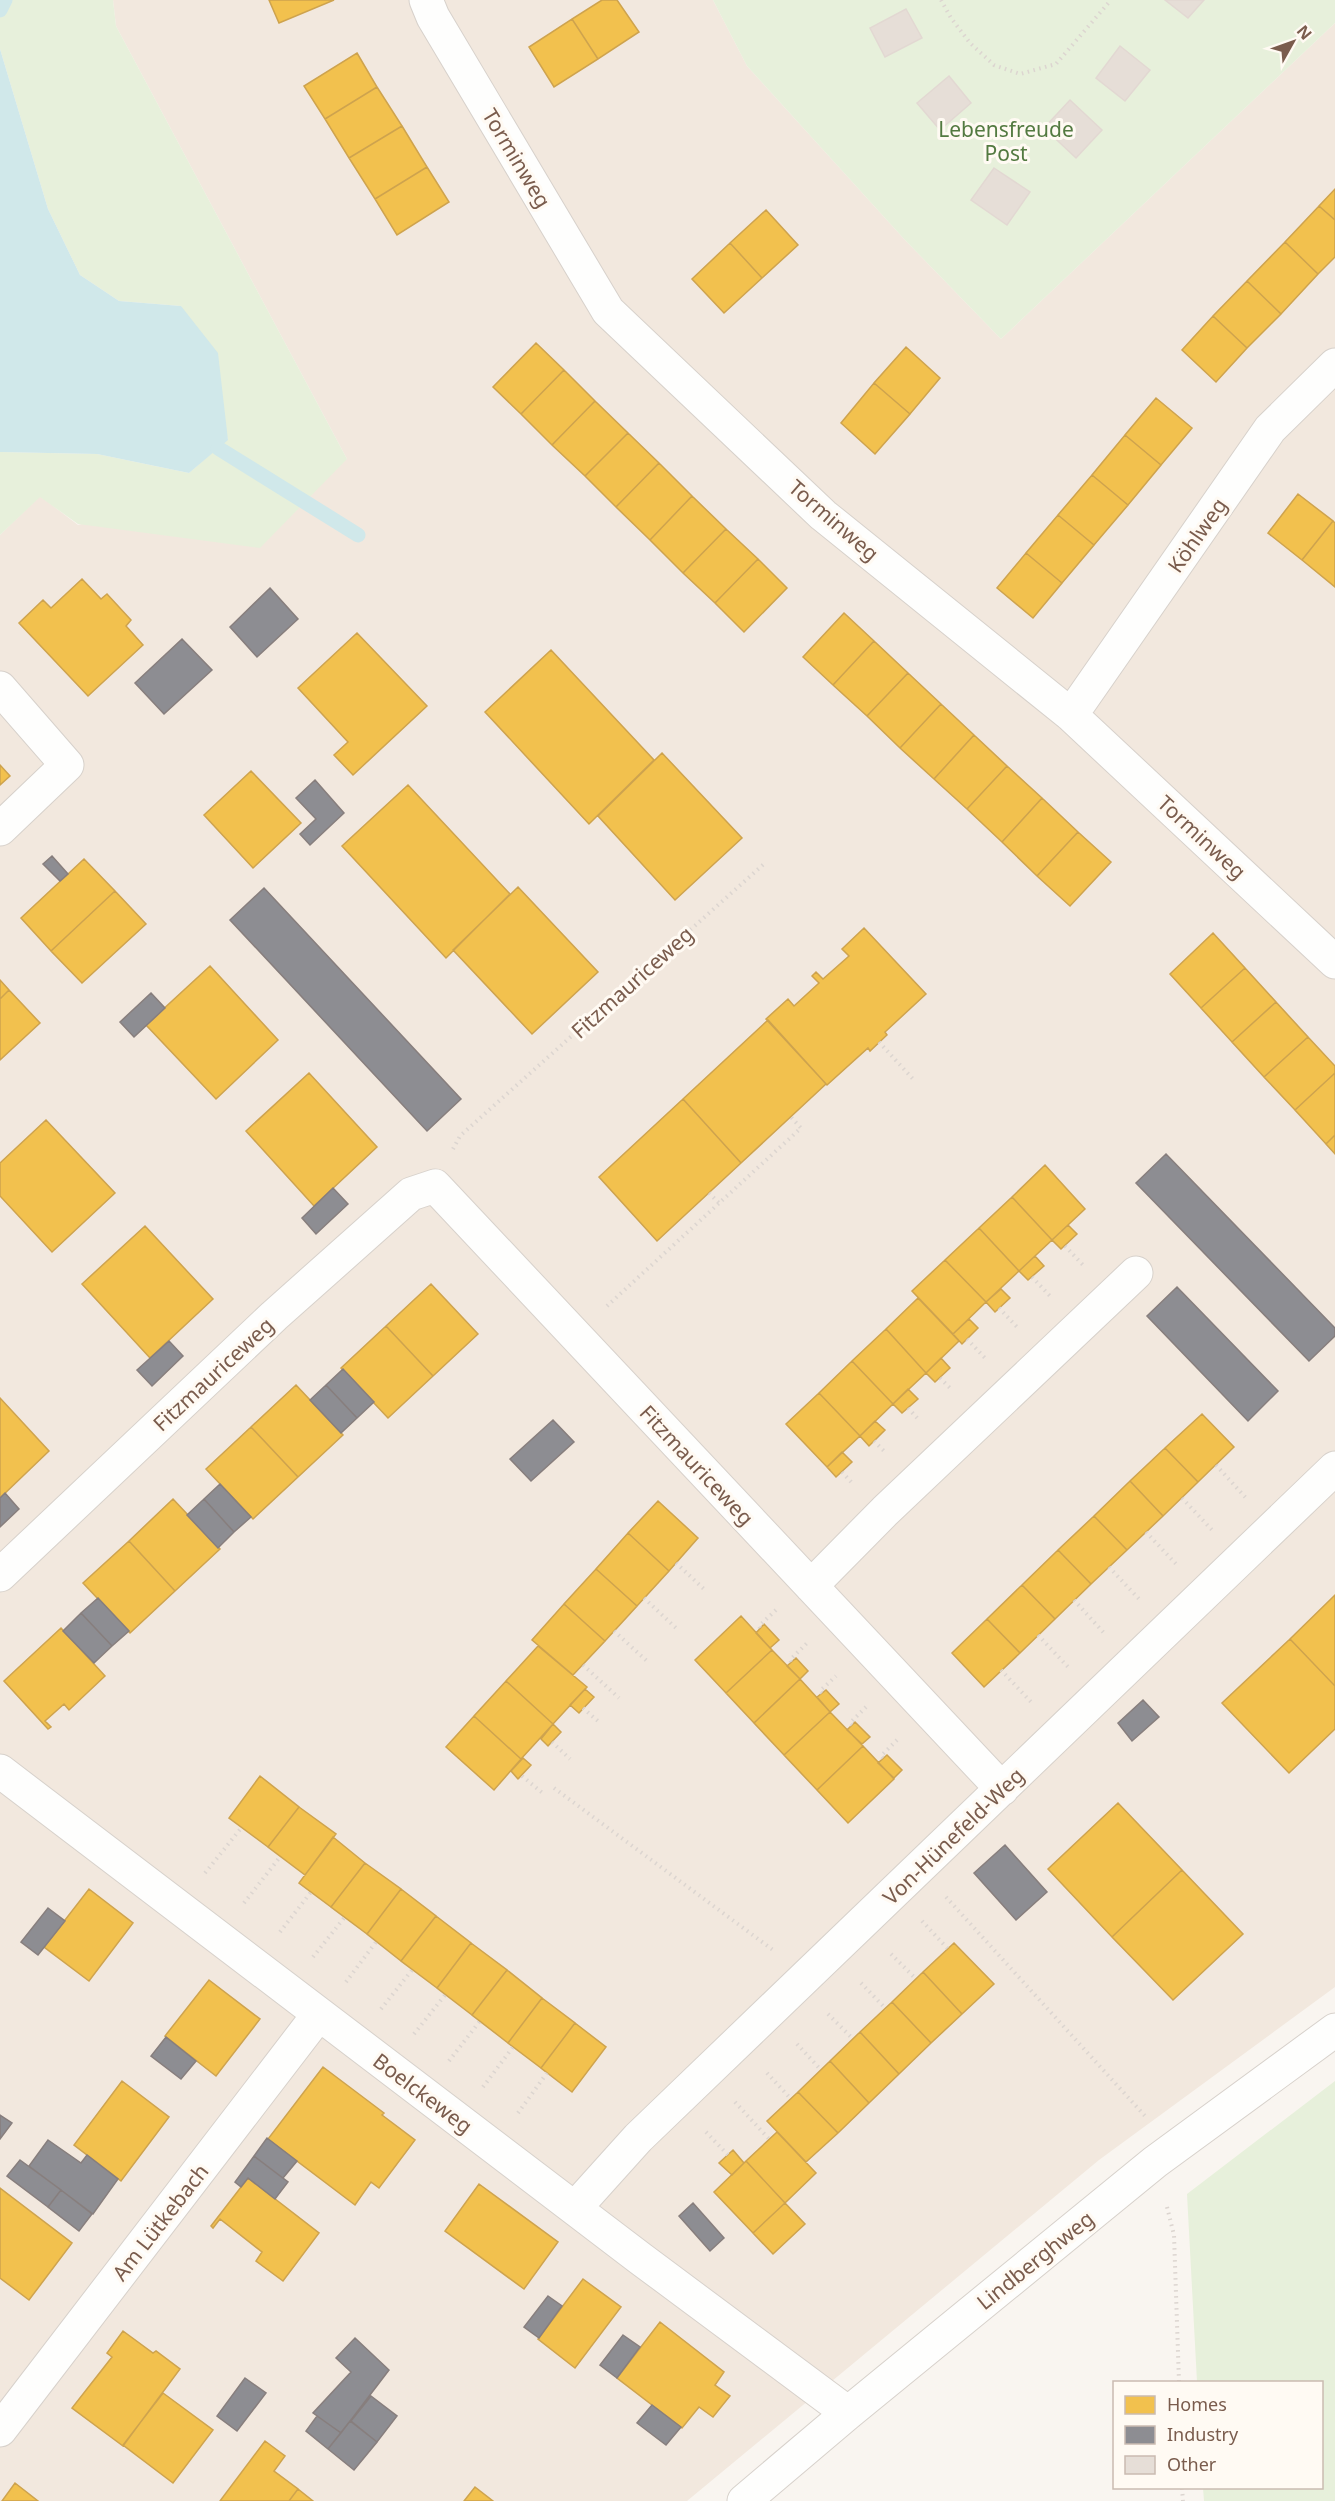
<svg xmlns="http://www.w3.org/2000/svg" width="1335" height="2501" font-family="'Noto Sans',sans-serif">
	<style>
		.residential { fill: #f2e8de }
		.green { fill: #e7f0db }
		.water { fill: #d0e8ea }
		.homes { fill: #f2c14e; stroke: #cea34e; stroke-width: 1.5 }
		.industry { fill: #8d8d92; stroke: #877e7d; stroke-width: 1.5 }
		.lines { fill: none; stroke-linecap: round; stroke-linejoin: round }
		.stream { stroke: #d0e8ea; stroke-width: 15 }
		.building { fill: #e6ded7; stroke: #e2d8d2; stroke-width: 1.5 }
		.minor-casing { stroke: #d7d1cb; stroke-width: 35 }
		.path { stroke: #dcd5d0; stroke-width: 4; stroke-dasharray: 1.5 4.5; stroke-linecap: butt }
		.minor { stroke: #fefefd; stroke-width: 33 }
		.labels { text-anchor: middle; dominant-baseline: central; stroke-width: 6; stroke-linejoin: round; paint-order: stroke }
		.park-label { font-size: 21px; fill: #537a41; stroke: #fffaf3 }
		.street-label { font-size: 21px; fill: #7a5c4d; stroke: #fffaf3 }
	</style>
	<rect width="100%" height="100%" fill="#f9f5f0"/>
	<!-- residential -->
	<path class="residential" d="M113,0H713L747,66L905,240L1001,339L1335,23V1987L1099,2160L687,2501H0V535L40,496L78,525L347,459L116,26Z"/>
	<!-- green -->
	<path class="green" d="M0,0H113L116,26L347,459L260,548L78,524L40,497L0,535V452L97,454L189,473L228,439L181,306L119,301L80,275L48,209L0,49Z
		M713,0H1335V23L1001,339L905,240L747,66Z
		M1335,2081V2501H1204L1203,2488H1322V2382H1197L1187,2194Z"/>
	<!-- water -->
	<path class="water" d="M0,49L48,209L80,275L119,301L181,306L218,353L228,440L189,473L97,454L0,452Z"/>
	<!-- homes -->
	<path class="homes" d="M269,0H334L279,23Z
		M602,0H617L639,32L598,59L572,19Z
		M572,19L598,59L554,87L529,47Z
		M357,53L377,87L325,119L304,86Z
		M377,87L402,126L349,158L325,119Z
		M402,126L427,167L375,199L349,158Z
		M427,167L449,202L397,235L375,199Z
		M1335,189V220L1319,206Z
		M1319,206L1335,220V257L1318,274L1285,242Z
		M766,210L798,245L762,278L730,243Z
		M1285,242L1318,274L1281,314L1247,281Z
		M730,243L762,278L724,313L692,279Z
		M1247,281L1281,314L1247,348L1213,316Z
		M1213,316L1247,348L1216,382L1182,350Z
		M536,343L564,370L521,414L493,387Z
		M906,347L940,378L910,414L874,383Z
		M564,370L595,401L552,445L521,414Z
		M874,383L910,414L875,454L841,423Z
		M1156,398L1192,428L1161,465L1125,435Z
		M595,401L628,433L585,476L552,445Z
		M628,433L659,463L616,507L585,476Z
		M1125,435L1161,465L1128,505L1092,475Z
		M659,463L692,496L650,540L616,507Z
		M1092,475L1128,505L1094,545L1058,515Z
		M1298,494L1333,521L1302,560L1268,533Z
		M692,496L726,529L683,573L650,540Z
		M1058,515L1094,545L1062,583L1026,553Z
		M1333,521L1335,523V587L1302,560Z
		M726,529L758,559L715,603L683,573Z
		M1026,553L1062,583L1033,618L997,588Z
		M758,559L787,588L744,632L715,603Z
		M82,579L101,599L107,594L131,620L126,626L143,645L88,696L19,623L43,600L51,608Z
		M844,613L874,641L833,685L803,657Z
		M357,633L427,706L353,775L334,755L348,742L298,688Z
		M874,641L908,673L867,716L833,685Z
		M551,650L654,760L589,824L485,712Z
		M908,673L941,704L900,748L867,716Z
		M941,704L974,735L934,779L900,748Z
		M974,735L1007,766L967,809L934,779Z
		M662,753L742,838L675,900L598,816Z
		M0,765L10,776L0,785Z
		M1007,766L1042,798L1002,842L967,809Z
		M251,771L301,823L253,868L204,815Z
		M408,785L510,894L446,958L342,846Z
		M1042,798L1078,832L1037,876L1002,842Z
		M1078,832L1111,862L1070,906L1037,876Z
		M84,859L115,891L51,951L21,918Z
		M518,887L598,972L532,1034L453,950Z
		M115,891L146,924L82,983L51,951Z
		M864,928L926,994L885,1032L887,1035L870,1051L868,1048L827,1085L766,1019L788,999L794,1006L819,983L812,976L816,972L823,979L849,956L842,949Z
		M1213,933L1245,968L1201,1008L1170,974Z
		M210,966L278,1040L216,1099L146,1025Z
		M1245,968L1276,1002L1232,1042L1201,1008Z
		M0,980L9,990L0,999Z
		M9,990L40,1023L0,1060V999Z
		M1276,1002L1308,1037L1264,1077L1232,1042Z
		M768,1020L826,1084L741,1163L683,1099Z
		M1308,1037L1335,1066V1073L1295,1110L1264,1077Z
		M309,1073L377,1147L314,1206L246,1131Z
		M1335,1073V1135L1326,1144L1295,1110Z
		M683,1099L741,1163L657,1241L599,1177Z
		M46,1120L115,1193L52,1252L0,1196V1163Z
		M1335,1135V1154L1326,1144Z
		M1045,1165L1085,1209L1052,1240L1012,1197Z
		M1012,1197L1052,1240L1019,1271L979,1228Z
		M1068,1225L1077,1234L1061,1249L1052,1240Z
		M145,1226L213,1299L150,1358L82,1284Z
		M979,1228L1019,1271L986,1302L945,1260Z
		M1035,1256L1044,1266L1028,1280L1019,1271Z
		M945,1260L986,1302L953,1334L912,1291Z
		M431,1284L478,1334L433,1376L386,1326Z
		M1001,1289L1010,1298L995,1312L986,1302Z
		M918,1298L959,1341L926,1373L886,1329Z
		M969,1319L978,1328L962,1344L953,1334Z
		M386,1326L433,1376L388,1418L341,1368Z
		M886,1329L926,1373L893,1404L852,1361Z
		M941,1358L950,1368L935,1382L926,1373Z
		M852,1361L893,1404L860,1436L819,1393Z
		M296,1385L343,1435L298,1477L251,1427Z
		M908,1389L918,1399L902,1413L893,1404Z
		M819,1393L860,1436L827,1467L786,1424Z
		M0,1398L49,1451L0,1498Z
		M1202,1414L1234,1447L1198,1482L1165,1448Z
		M875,1421L885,1430L869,1446L860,1436Z
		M251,1427L298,1477L253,1519L206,1469Z
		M1165,1448L1198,1482L1163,1516L1130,1481Z
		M842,1452L852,1462L836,1477L827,1467Z
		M1130,1481L1163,1516L1127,1550L1094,1516Z
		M173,1499L220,1549L175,1591L129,1541Z
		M658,1501L698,1538L669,1571L628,1533Z
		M1094,1516L1127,1550L1091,1584L1058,1550Z
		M628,1533L669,1571L637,1606L596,1569Z
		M129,1541L175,1591L130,1633L83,1583Z
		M1058,1550L1091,1584L1055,1619L1022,1585Z
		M596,1569L637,1606L605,1641L564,1604Z
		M1022,1585L1055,1619L1020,1653L987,1619Z
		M1335,1595V1686L1290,1639Z
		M564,1604L605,1641L573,1675L532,1640Z
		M741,1616L772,1650L726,1693L695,1660Z
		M987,1619L1020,1653L984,1687L952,1653Z
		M764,1624L779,1640L770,1648L756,1633Z
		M61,1628L105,1676L69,1710L64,1704L45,1721L51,1727L48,1729L4,1681Z
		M1290,1639L1335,1686V1729L1289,1773L1222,1703Z
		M538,1646L587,1687L553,1724L506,1681Z
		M772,1650L800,1679L754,1723L726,1693Z
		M796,1658L808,1671L800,1679L787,1666Z
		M800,1679L830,1712L784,1755L754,1723Z
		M506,1681L553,1724L521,1759L474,1716Z
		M585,1689L594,1697L579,1713L570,1705Z
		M826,1690L839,1704L830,1712L817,1697Z
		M830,1712L863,1746L817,1790L784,1755Z
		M474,1716L521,1759L494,1790L446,1747Z
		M855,1722L870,1737L862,1744L847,1730Z
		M553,1724L561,1732L548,1746L541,1739Z
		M863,1746L894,1779L848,1823L817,1790Z
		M887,1755L902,1770L894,1778L878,1763Z
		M523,1758L531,1765L518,1779L511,1771Z
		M260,1776L299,1807L268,1847L229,1818Z
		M1118,1803L1182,1870L1112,1937L1048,1869Z
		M299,1807L336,1834L305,1875L268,1847Z
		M333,1837L365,1863L331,1907L299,1883Z
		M365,1863L401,1889L367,1934L331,1907Z
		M1182,1870L1243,1934L1173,2000L1112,1937Z
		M89,1889L133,1923L89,1981L44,1947Z
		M401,1889L436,1916L401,1961L367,1934Z
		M436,1916L471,1943L437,1988L401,1961Z
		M471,1943L507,1970L472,2015L437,1988Z
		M954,1943L994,1984L962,2014L923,1972Z
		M507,1970L542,1998L508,2043L472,2015Z
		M923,1972L962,2014L931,2043L892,2002Z
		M209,1980L260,2019L216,2076L165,2036Z
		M542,1998L575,2023L541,2068L508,2043Z
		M892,2002L931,2043L899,2074L860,2032Z
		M575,2023L606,2047L572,2092L541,2068Z
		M860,2032L899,2074L869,2103L830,2061Z
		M830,2061L869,2103L838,2133L798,2092Z
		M323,2067L384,2113L382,2115L415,2140L379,2188L371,2182L355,2205L268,2139Z
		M122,2081L169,2117L121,2181L74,2145Z
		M798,2092L838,2133L806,2162L767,2121Z
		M777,2132L816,2173L785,2203L746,2161Z
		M733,2150L744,2163L732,2175L719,2163Z
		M746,2161L785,2203L753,2233L714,2192Z
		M248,2178L319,2233L283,2281L256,2261L262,2252L220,2219L213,2228L211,2226Z
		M479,2184L558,2242L524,2289L445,2231Z
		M0,2188L72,2243L29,2300L0,2278Z
		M785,2203L805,2224L773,2254L753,2233Z
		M583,2279L621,2307L575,2368L538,2339Z
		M660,2322L724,2372L715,2385L730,2396L713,2417L699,2407L682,2428L617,2378Z
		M123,2331L153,2353L156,2351L180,2369L123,2446L72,2408L112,2357L107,2353Z
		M163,2393L213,2430L173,2483L123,2445Z
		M265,2441L285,2456L274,2471L298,2489L289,2501H220Z
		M15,2483L38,2501H2Z
		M475,2487L493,2501H464Z
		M298,2489L313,2501H289Z"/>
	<!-- industry -->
	<path class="industry" d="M270,588L298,619L257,657L230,627Z
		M182,639L212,670L164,714L135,683Z
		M315,780L344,813L310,845L300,834L316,819L296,798Z
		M52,856L68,874L60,881L43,864Z
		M264,888L461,1099L427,1131L230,920Z
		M151,993L165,1008L134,1037L120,1022Z
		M1166,1154L1335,1328V1336L1309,1361L1136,1183Z
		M333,1188L348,1204L316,1234L302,1218Z
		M1177,1287L1278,1391L1248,1421L1147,1316Z
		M169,1341L183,1356L152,1386L137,1370Z
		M343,1369L374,1402L357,1418L326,1385Z
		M326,1385L357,1418L341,1433L310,1400Z
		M553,1420L574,1442L531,1481L510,1459Z
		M220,1484L251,1517L234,1532L204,1499Z
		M5,1493L19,1509L0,1527V1498Z
		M204,1499L234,1532L218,1548L187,1515Z
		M98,1598L129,1631L112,1646L81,1613Z
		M81,1613L112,1646L94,1663L63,1631Z
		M1143,1700L1159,1717L1132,1741L1118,1723Z
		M1005,1845L1047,1892L1016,1920L974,1873Z
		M48,1908L65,1921L38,1955L21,1942Z
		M166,2037L196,2061L181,2079L151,2056Z
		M0,2115L12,2123L0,2139Z
		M267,2138L297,2161L283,2178L254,2156Z
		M48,2140L81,2163L87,2155L118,2179L93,2214L29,2166Z
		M254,2156L288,2182L275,2199L248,2178L241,2187L235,2182Z
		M20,2160L61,2190L48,2207L7,2176Z
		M61,2190L92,2214L79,2231L48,2207Z
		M693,2203L724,2238L710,2251L679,2216Z
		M548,2296L562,2306L539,2338L524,2327Z
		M623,2335L640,2347L617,2378L600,2365Z
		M355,2338L389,2370L341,2433L313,2413L351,2372L336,2358Z
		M245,2378L266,2393L237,2431L217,2416Z
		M371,2396L397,2416L377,2442L351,2421Z
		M652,2405L681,2427L666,2445L637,2423Z
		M317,2416L341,2433L328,2449L306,2431Z
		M350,2421L377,2442L354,2470L328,2449Z"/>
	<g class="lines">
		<!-- stream -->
		<path class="stream" d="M0,10L5,0
			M218,448L358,535"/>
	</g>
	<!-- building -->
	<path class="building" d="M1165,0H1204L1188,18Z
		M906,9L922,38L885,57L870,28Z
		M1120,46L1150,70L1125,101L1096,78Z
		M949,76L971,103L940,130L917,103Z
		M1070,100L1102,130L1076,158L1044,128Z
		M994,168L1030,192L1007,225L971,200Z"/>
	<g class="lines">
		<!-- minor casing -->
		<g class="minor-casing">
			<path id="minor" d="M426,0L433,17L608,311L823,515L1071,715L1335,962
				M0,688L67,765L0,829
				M1071,715L1270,429L1335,365
				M0,1575L274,1316L411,1194L435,1186L1002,1789
				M811,1586L885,1511L1136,1273
				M0,1771L641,2259L848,2413
				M575,2208L638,2138L1335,1468
				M0,2430L319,2014
				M744,2501L848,2413L1155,2162L1335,2030"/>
		</g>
		<!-- path -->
		<path class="path" d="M941,0L951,18L970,43L994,65L1020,74L1056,64L1111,0
			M879,1042L913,1079
			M453,1149L460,1136L766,862
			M709,1193L719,1203
			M1065,1246L1083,1265
			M1032,1277L1050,1296
			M607,1306L801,1128L791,1117
			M999,1308L1017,1327
			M967,1339L985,1358
			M940,1378L952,1390
			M908,1408L919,1420
			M874,1441L886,1453
			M1216,1465L1246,1498
			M842,1472L853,1484
			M1182,1498L1212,1530
			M1146,1532L1176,1564
			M676,1563L705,1590
			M1109,1567L1139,1599
			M644,1598L676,1628
			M1074,1600L1104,1633
			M760,1628L759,1626L777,1609
			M614,1631L648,1662
			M1038,1635L1068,1667
			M791,1662L790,1660L808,1642
			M583,1665L619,1698
			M1001,1670L1031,1702
			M822,1693L820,1691L836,1676
			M583,1708L599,1722
			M852,1725L850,1723L866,1707
			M552,1742L570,1759
			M883,1758L881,1756L897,1740
			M522,1776L545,1795
			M554,1788L773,1950
			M205,1873L242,1827
			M946,1897L1145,2116
			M244,1903L280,1857
			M922,1921L948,1949
			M280,1932L311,1892
			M891,1954L916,1979
			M313,1957L344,1918
			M346,1982L376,1942
			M861,1983L886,2009
			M381,2009L412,1970
			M828,2014L853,2039
			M414,2034L445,1995
			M797,2044L821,2070
			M449,2061L480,2021
			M767,2073L791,2099
			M483,2087L513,2047
			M735,2102L769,2139
			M518,2113L547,2073
			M706,2132L728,2155
			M1167,2207L1174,2235L1179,2382
			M1182,2488L1183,2501"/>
		<!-- minor -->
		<use href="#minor" class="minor"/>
	</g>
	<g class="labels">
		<!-- park labels -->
		<g class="park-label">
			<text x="1006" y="129">Lebensfreude<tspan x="1006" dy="24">Post</tspan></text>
		</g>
		<!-- street labels -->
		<g class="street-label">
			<text transform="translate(517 158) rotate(59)">Torminweg</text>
			<text transform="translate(834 520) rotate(41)">Torminweg</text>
			<text transform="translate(1197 535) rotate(-55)">Köhlweg</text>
			<text transform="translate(1202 837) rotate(43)">Torminweg</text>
			<text transform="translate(632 982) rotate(-42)">Fitzmauriceweg</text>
			<text transform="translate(213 1374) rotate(-43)">Fitzmauriceweg</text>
			<text transform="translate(697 1465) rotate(47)">Fitzmauriceweg</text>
			<text transform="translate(953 1836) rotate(-44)">Von-Hünefeld-Weg</text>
			<text transform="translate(423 2093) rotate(37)">Boelckeweg</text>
			<text transform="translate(160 2222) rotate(-52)">Am Lütkebach</text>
			<text transform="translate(1035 2260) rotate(-39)">Lindberghweg</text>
		</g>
	</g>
	<!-- legend -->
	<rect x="1113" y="2381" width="210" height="108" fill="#fffaf3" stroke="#cabbb1" stroke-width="1.5"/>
	<rect x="1125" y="2396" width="30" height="18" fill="#f2c14e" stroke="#cabbb1" stroke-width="1.5"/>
	<text x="1167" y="2411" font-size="18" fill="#7a5c4d">Homes</text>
	<rect x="1125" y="2426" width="30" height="18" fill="#8d8d92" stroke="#cabbb1" stroke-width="1.5"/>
	<text x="1167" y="2441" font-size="18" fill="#7a5c4d">Industry</text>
	<rect x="1125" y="2456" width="30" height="18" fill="#e6ded7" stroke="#cabbb1" stroke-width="1.5"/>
	<text x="1167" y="2471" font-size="18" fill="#7a5c4d">Other</text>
	<!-- north arrow -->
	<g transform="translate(1293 42) rotate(50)" stroke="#fffaf3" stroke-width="4.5" paint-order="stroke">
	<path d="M0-4.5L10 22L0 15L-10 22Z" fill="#7a5c4d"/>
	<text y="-9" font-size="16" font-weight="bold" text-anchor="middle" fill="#7a5c4d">N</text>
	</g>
</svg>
